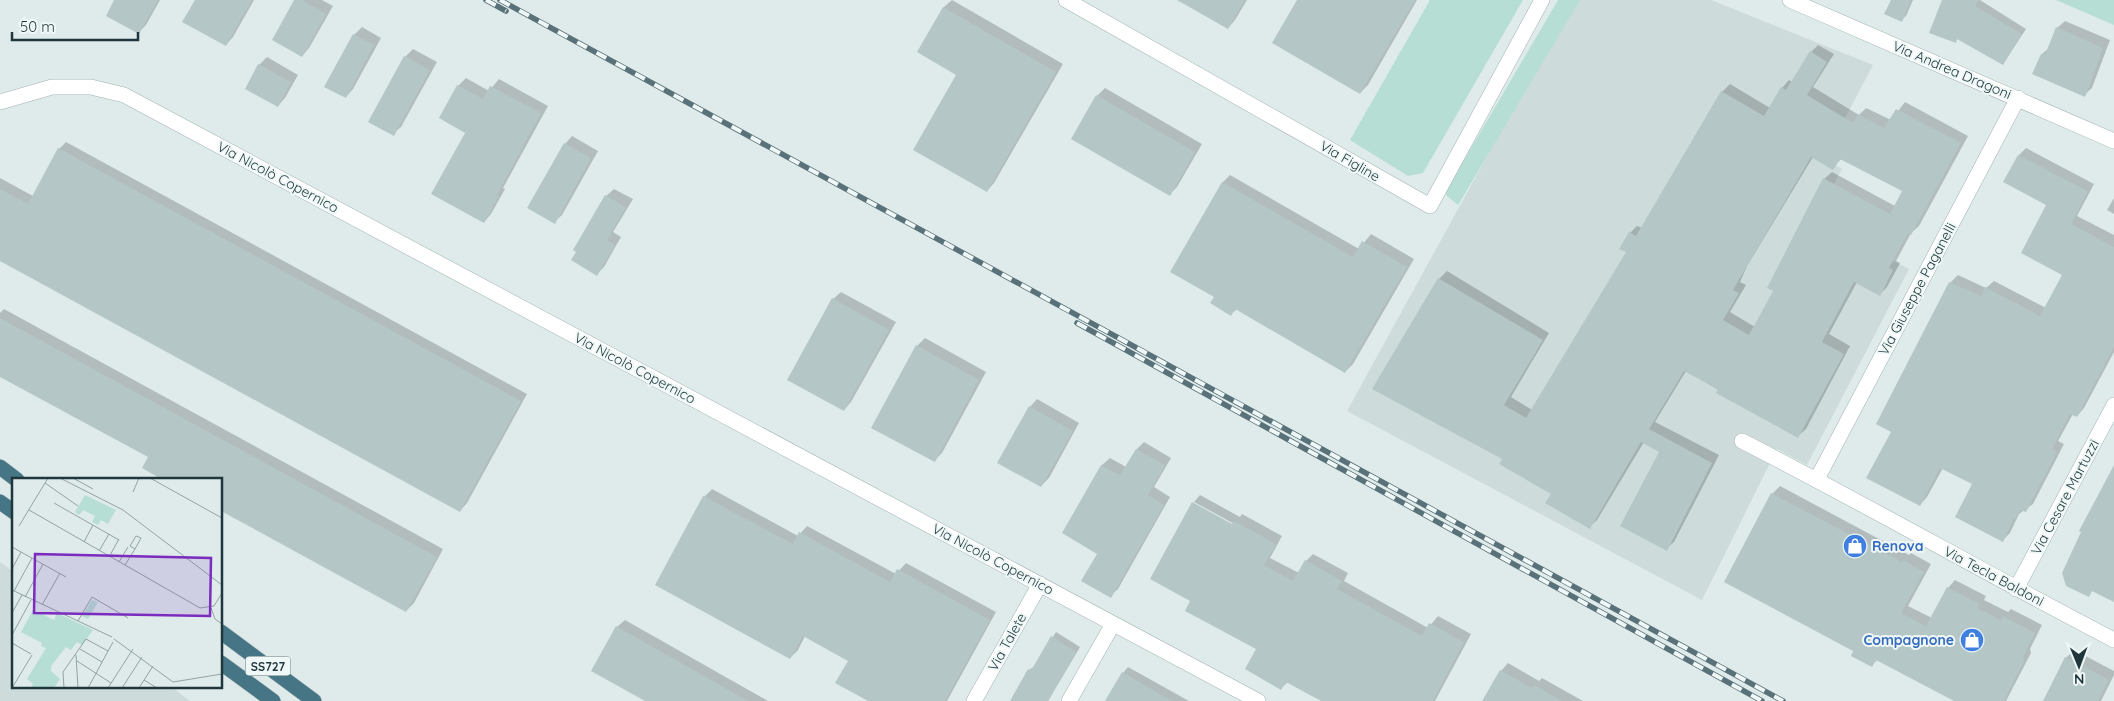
<svg xmlns="http://www.w3.org/2000/svg" width="2114" height="701" font-family="Quicksand,sans-serif">
	<style>
		.built { fill: #cddbdb }
		.green { fill: #b6ded4 }
		.shadow { fill: #0003; fill-rule: evenodd }
		.building { fill: #b4c6c6; fill-rule: evenodd }
		.lines { fill: none; stroke-linecap: round; stroke-linejoin: round }
		.minor-casing { stroke: #a2b1b3; stroke-width: 16 }
		.trunk-casing { stroke: #c0c7c8; stroke-width: 16 }
		.minor { stroke: #fff; stroke-width: 15 }
		.trunk { stroke: #467686; stroke-width: 15 }
		.rail-casing { stroke: #597178; stroke-width: 5.5 }
		.rail { stroke: #eff8f7; stroke-width: 4; stroke-dasharray: 11; stroke-linecap: butt }
		.labels { text-anchor: middle; dominant-baseline: central; stroke-width: 4; stroke-linejoin: round; paint-order: stroke }
		.shield { fill: #eff8f7; stroke: #5d7074; stroke-width: 1 }
		.shield-label { font-size: 12px; font-weight: bold; fill: #1f363c }
		.street-label { font-size: 14px; fill: #1f363c; stroke: #eff8f7 }
		.shop-label { font-size: 14px; font-weight: bold; fill: #366cbe; stroke: #eff8f7; text-anchor: start }
		.inset-road { fill: none; stroke: #92a3a5; stroke-width: 1 }
		.view { fill: #7b2cbf; fill-opacity: 0.15; stroke: #7b2cbf; stroke-width: 2.5 }
		.inset-edge { fill: none; stroke: #1f363c; stroke-width: 2.5 }
	</style>
	<rect width="100%" height="100%" fill="#dfebeb"/>
	<!-- built -->
	<path class="built" d="M1573,0H1711L1873,65L1824,158L1842,169L1815,220L1909,269L1807,465L1777,449L1702,600L1347,411Z
		M0,562L14,572V687H172L190,701H0Z"/>
	<!-- green -->
	<path class="green" d="M1430,0H1523L1423,173L1408,176L1350,140Z
		M1558,0H1580L1458,205L1446,195L1447,189Z
		M2056,0H2114V25Z"/>
	<!-- shadow -->
	<path class="shadow" d="M116,0H160L146,25L139,32Z
		M196,0H254L233,37L226,45Z
		M296,0H322L333,6L309,48L302,56Z
		M952,0L1063,64L994,183L987,191L958,75L918,52L944,7Z
		M1179,0H1247L1235,20L1228,28Z
		M1298,0H1417L1368,85L1360,93Z
		M1892,0H1913L1906,16L1901,20Z
		M1945,0H1980L2026,29L2003,64L1959,38L1955,41Z
		M2065,21L2110,40L2092,88L2084,95L2042,54L2049,48L2057,28Z
		M362,27L381,38L353,89L346,97L326,86L354,35Z
		M1818,45L1834,54L1813,87L1859,115L1866,108L1891,120L1905,102L1968,136L1919,226L1911,233L1896,261L1900,263L1887,287L1880,294L1857,282L1829,334L1850,346L1806,429L1798,436L1686,371L1655,422L1719,455L1674,542L1666,549L1661,451L1644,442L1597,520L1589,527L1552,494L1504,459L1439,279L1447,271L1549,333L1511,397L1532,410L1627,252L1630,233L1637,226L1642,228L1722,92L1730,84L1770,108L1782,88L1789,80L1792,82L1811,52ZM1813,157L1833,168L1842,158L1903,191L1895,206L1832,172L1824,179L1775,290L1755,327L1730,312L1746,285L1740,282L1747,266Z
		M413,49L437,62L401,127L393,134L405,57Z
		M267,57L298,75L285,98L278,106L259,65Z
		M466,78L489,91L499,79L548,106L503,188L505,189L491,214L484,222L467,132L441,118L458,86Z
		M1105,88L1202,144L1177,187L1170,194L1073,138L1097,96Z
		M572,136L598,151L562,215L554,222L565,144Z
		M66,142L527,394L467,503L460,511L0,259V178L33,196L59,149Z
		M2026,148L2094,184L2077,216L2114,235V352L2084,408L2077,416L2073,414L2058,441L2064,444L2033,504L2019,514L2010,533L2003,540L1974,484L1943,468L1927,497L1920,505L1892,432L1950,283L1958,275L1986,288L1994,281L2046,308L2064,274L2048,204L2019,155Z
		M1230,175L1359,249L1371,234L1414,259L1353,364L1345,372L1237,309L1231,314L1215,296L1172,271L1223,182Z
		M614,189L633,199L613,232L621,237L604,267L597,274L606,196Z
		M2114,198V214L2107,210Z
		M841,292L896,322L851,402L844,410L833,299Z
		M4,309L443,549L414,603L406,611L221,480L0,375V313Z
		M925,338L986,372L942,453L934,461L873,428L917,346Z
		M1037,399L1079,423L1049,478L1041,486L1030,407Z
		M1144,442L1171,458L1154,487L1170,497L1118,589L1110,596L1099,553L1064,533L1102,465L1110,458L1126,467L1137,449Z
		M1780,486L1909,555L1911,553L1931,564L1908,606L1932,618L1948,588L1955,580L1986,596L1984,600L2008,612L2011,609L2042,625L2030,649L2031,653L2006,701H1957L1878,659L1872,665L1855,651L1726,582L1772,494Z
		M712,489L798,536L807,526L896,574L906,563L996,612L947,701H870L849,660L805,636L798,650L790,658L656,585L704,497Z
		M1200,495L1240,517L1242,514L1282,536L1270,558L1299,573L1306,561L1313,554L1348,573L1344,581L1428,628L1438,616L1471,634L1435,701H1324L1288,682L1281,688L1258,649L1192,601L1193,503L1237,528L1238,526L1194,502Z
		M625,620L768,701H647L617,627Z
		M1056,632L1080,647L1048,701H1011L1029,670L1035,666Z
		M2074,650L2114,671V675L2101,701H2044L2066,658Z
		M1508,663L1539,681L1542,678L1583,701H1484L1501,671Z
		M1128,667L1189,701H1107L1123,673Z"/>
	<!-- building -->
	<path class="building" d="M114,0H158L139,34L106,16Z
		M195,0H252L226,46L182,22Z
		M294,0H302L326,14L302,57L272,40Z
		M1177,0H1245L1228,29Z
		M1297,0H1415L1360,94L1272,43Z
		M1891,0H1911L1902,22L1884,14Z
		M1942,0H1979L1975,6L2022,34L2003,65L1957,39L1956,43L1929,33Z
		M943,7L1056,72L987,192L913,150L956,75L917,52Z
		M2056,27L2103,48L2085,97L2032,74L2041,54L2045,55Z
		M353,34L374,45L346,98L324,87Z
		M1810,51L1827,62L1807,95L1853,123L1858,114L1884,128L1896,109L1961,143L1911,235L1908,233L1889,268L1893,270L1880,296L1854,282L1822,342L1844,354L1798,438L1716,393L1718,389L1684,371L1649,429L1712,463L1667,551L1620,526L1659,452L1641,442L1590,529L1545,503L1551,494L1499,464L1502,459L1372,389L1438,278L1543,340L1504,405L1526,418L1626,252L1619,249L1629,232L1636,236L1721,91L1764,116L1781,87L1786,90ZM1811,157L1833,170L1840,159L1902,191L1890,214L1823,178L1767,288L1773,291L1749,335L1723,320L1739,293L1733,290Z
		M404,56L430,70L394,136L368,122Z
		M258,64L291,82L278,107L245,89Z
		M457,85L483,99L490,86L541,113L497,195L499,196L484,223L431,194L465,133L439,118Z
		M1096,95L1195,152L1170,196L1071,139Z
		M564,143L591,158L555,224L527,208Z
		M58,148L521,401L460,512L0,261V189L28,204Z
		M2018,155L2088,191L2071,224L2114,247V347L2077,417L2070,414L2052,449L2057,452L2026,512L2021,510L2016,519L2014,518L2003,542L1955,517L1972,484L1940,468L1920,506L1866,478L1891,432L1876,424L1949,282L1981,296L1985,287L2040,316L2062,275L2021,253L2046,205L2003,182Z
		M1222,182L1353,257L1362,241L1407,267L1345,373L1235,309L1231,316L1210,303L1214,297L1170,272Z
		M605,195L626,207L607,240L615,245L597,276L571,260L576,252L573,250Z
		M832,298L889,330L844,411L787,380Z
		M0,318L437,557L406,612L221,511V480H163L142,468L148,457L0,377Z
		M916,345L979,380L935,462L871,428Z
		M1029,406L1073,431L1041,487L997,463Z
		M1136,449L1165,465L1148,495L1164,505L1111,598L1081,581L1097,554L1062,533L1101,465L1120,475Z
		M2114,465V602L2092,591L2089,597L2066,586L2062,573L2081,532L2079,531Z
		M1771,493L1902,562L1903,560L1924,572L1901,613L1926,626L1947,587L1979,604L1977,608L2001,620L2003,616L2035,633L2023,657L2024,661L2004,701H1954L1876,660L1872,667L1851,656L1853,651L1724,582Z
		M703,496L793,544L799,532L890,582L897,569L990,620L945,701H868L835,683L848,661L803,636L790,659L655,585Z
		M1192,502L1232,524L1234,521L1276,544L1264,565L1293,581L1305,560L1342,581L1337,589L1422,636L1429,623L1464,642L1433,701H1321L1286,682L1281,690L1245,669L1256,649L1185,611L1190,601L1150,579Z
		M616,626L748,701H645L591,671Z
		M1051,636L1076,652L1048,701H1010L1028,669L1031,671Z
		M2065,657L2109,680L2098,701H2043Z
		M1500,670L1532,688L1534,685L1562,701H1482Z
		M1122,672L1172,701H1105Z"/>
	<g class="lines">
		<!-- minor casing -->
		<g class="minor-casing">
			<path id="minor" d="M1066,0L1430,206L1542,0
				M1790,0L2114,141
				M0,102L52,87H91L124,95L1258,701
				M1742,441C1867,505 1989,575 2114,640
				M1817,479L2018,98
				M2016,589L2114,405
				M974,701L1040,584
				M1069,701L1113,624"/>
		</g>
		<!-- trunk casing -->
		<g class="trunk-casing">
			<path id="trunk" d="M0,467L17,480
				M0,502L14,512
				M221,632L314,701
				M221,663L273,701"/>
		</g>
		<!-- minor -->
		<use href="#minor" class="minor"/>
		<!-- trunk -->
		<use href="#trunk" class="trunk"/>
		<!-- rail casing -->
		<g class="rail-casing">
			<path id="rail" d="M486,0L506,11
				M500,0L1783,701
				M1077,323L1762,701"/>
		</g>
		<!-- rail -->
		<use href="#rail" class="rail"/>
	</g>
	<!-- icons -->
	<defs>
		<g id="shop-disc" transform="scale(1.25)"><circle r="9.5" fill="#3f7fe0" stroke="#eff8f7"/><path d="M-5-2.5h2.3a2.7 3.5 0 0 1 5.4 0H5L5.5 6h-11ZM-1.5-2.5h3a1.5 2.3 0 0 0-3 0Z" fill="#fff"/></g>
	</defs>
	<g fill-rule="evenodd">
		<use href="#shop-disc" x="1855" y="546"/>
		<use href="#shop-disc" x="1972" y="640"/>
	</g>
	<g class="labels">
		<!-- shield labels -->
		<rect class="shield" x="245.5" y="656.5" width="45" height="19" rx="4"/>
		<g class="shield-label">
			<text x="268" y="666">SS727</text>
		</g>
		<!-- street labels -->
		<g class="street-label">
			<text transform="translate(1952 70) rotate(23)">Via Andrea Dragoni</text>
			<text transform="translate(1350 161) rotate(30)">Via Figline</text>
			<text transform="translate(278 177) rotate(28)">Via Nicolò Copernico</text>
			<text transform="translate(1917 289) rotate(-62)">Via Giuseppe Paganelli</text>
			<text transform="translate(635 368) rotate(28)">Via Nicolò Copernico</text>
			<text transform="translate(2065 497) rotate(-62)">Via Cesare Martuzzi</text>
			<text transform="translate(993 559) rotate(28)">Via Nicolò Copernico</text>
			<text transform="translate(1994 576) rotate(28)">Via Tecla Baldoni</text>
			<text transform="translate(1007 642) rotate(-61)">Via Talete</text>
		</g>
		<!-- shop labels -->
		<g class="shop-label">
			<text x="1872" y="546">Renova</text>
			<text x="1954" y="640" text-anchor="end">Compagnone</text>
		</g>
	</g>
	<!-- overview -->
	<g transform="translate(12 478)">
		<rect width="210" height="210" fill="#dfebeb"/>
		<path d="M73,17L104,32L96,46L89,42L86,47L80,44L83,38L71,32L67,37L63,34ZM80,122L86,124L76,141L70,138ZM21,132L42,142L45,135L81,152L70,167L65,164L59,172L54,169L39,188V193L48,201L42,210H19L21,206L15,201L34,170L29,168L30,165L9,154Z" fill="#b6ded4"/>
		<path class="inset-road" d="M48,0L111,32L210,107M61,0L81,11M138,0L210,40M33,5L66,28M121,14L127,0M42,25L107,62M17,32L188,130L202,128L210,115M7,48L36,0M72,64L81,47M0,69L54,99M87,73L97,56M97,79L107,61M107,84L116,69M113,87L123,71L129,60L124,58L118,68L123,71M0,91L9,74M0,112L100,159M2,113L20,80M13,119L31,86M30,127L48,95M199,130L203,141L210,146M0,135L10,117M66,143L80,119L116,140M0,157L19,122M102,161L161,204L210,196M0,165L19,176M68,171L90,184M64,177L66,210M65,183L99,205M132,202L145,210M0,210L20,177M52,210L51,194L74,161L96,173M76,210L101,164M96,210L121,171M110,210L130,179M127,210L141,188"/>
		<path class="view" d="M23,76L199,80L198,138L22,135Z"/>
		<rect width="210" height="210" class="inset-edge"/>
	</g>
	<!-- north arrow -->
	<g transform="translate(2079 666) rotate(179)" stroke="#eff8f7" stroke-width="4" paint-order="stroke">
	<path d="M0-4L9 19L0 12L-9 19Z" fill="#1f363c"/>
	<text y="-8" font-size="14" font-weight="bold" text-anchor="middle" fill="#1f363c">N</text>
	</g>
	<!-- scale -->
	<path d="M12 32v8h126v-8" fill="none" stroke="#1f363c" stroke-width="2.5"/>
	<text x="20" y="32" font-size="15" fill="#1f363c" stroke="#eff8f7" stroke-width="4" paint-order="stroke">50 m</text>
</svg>
